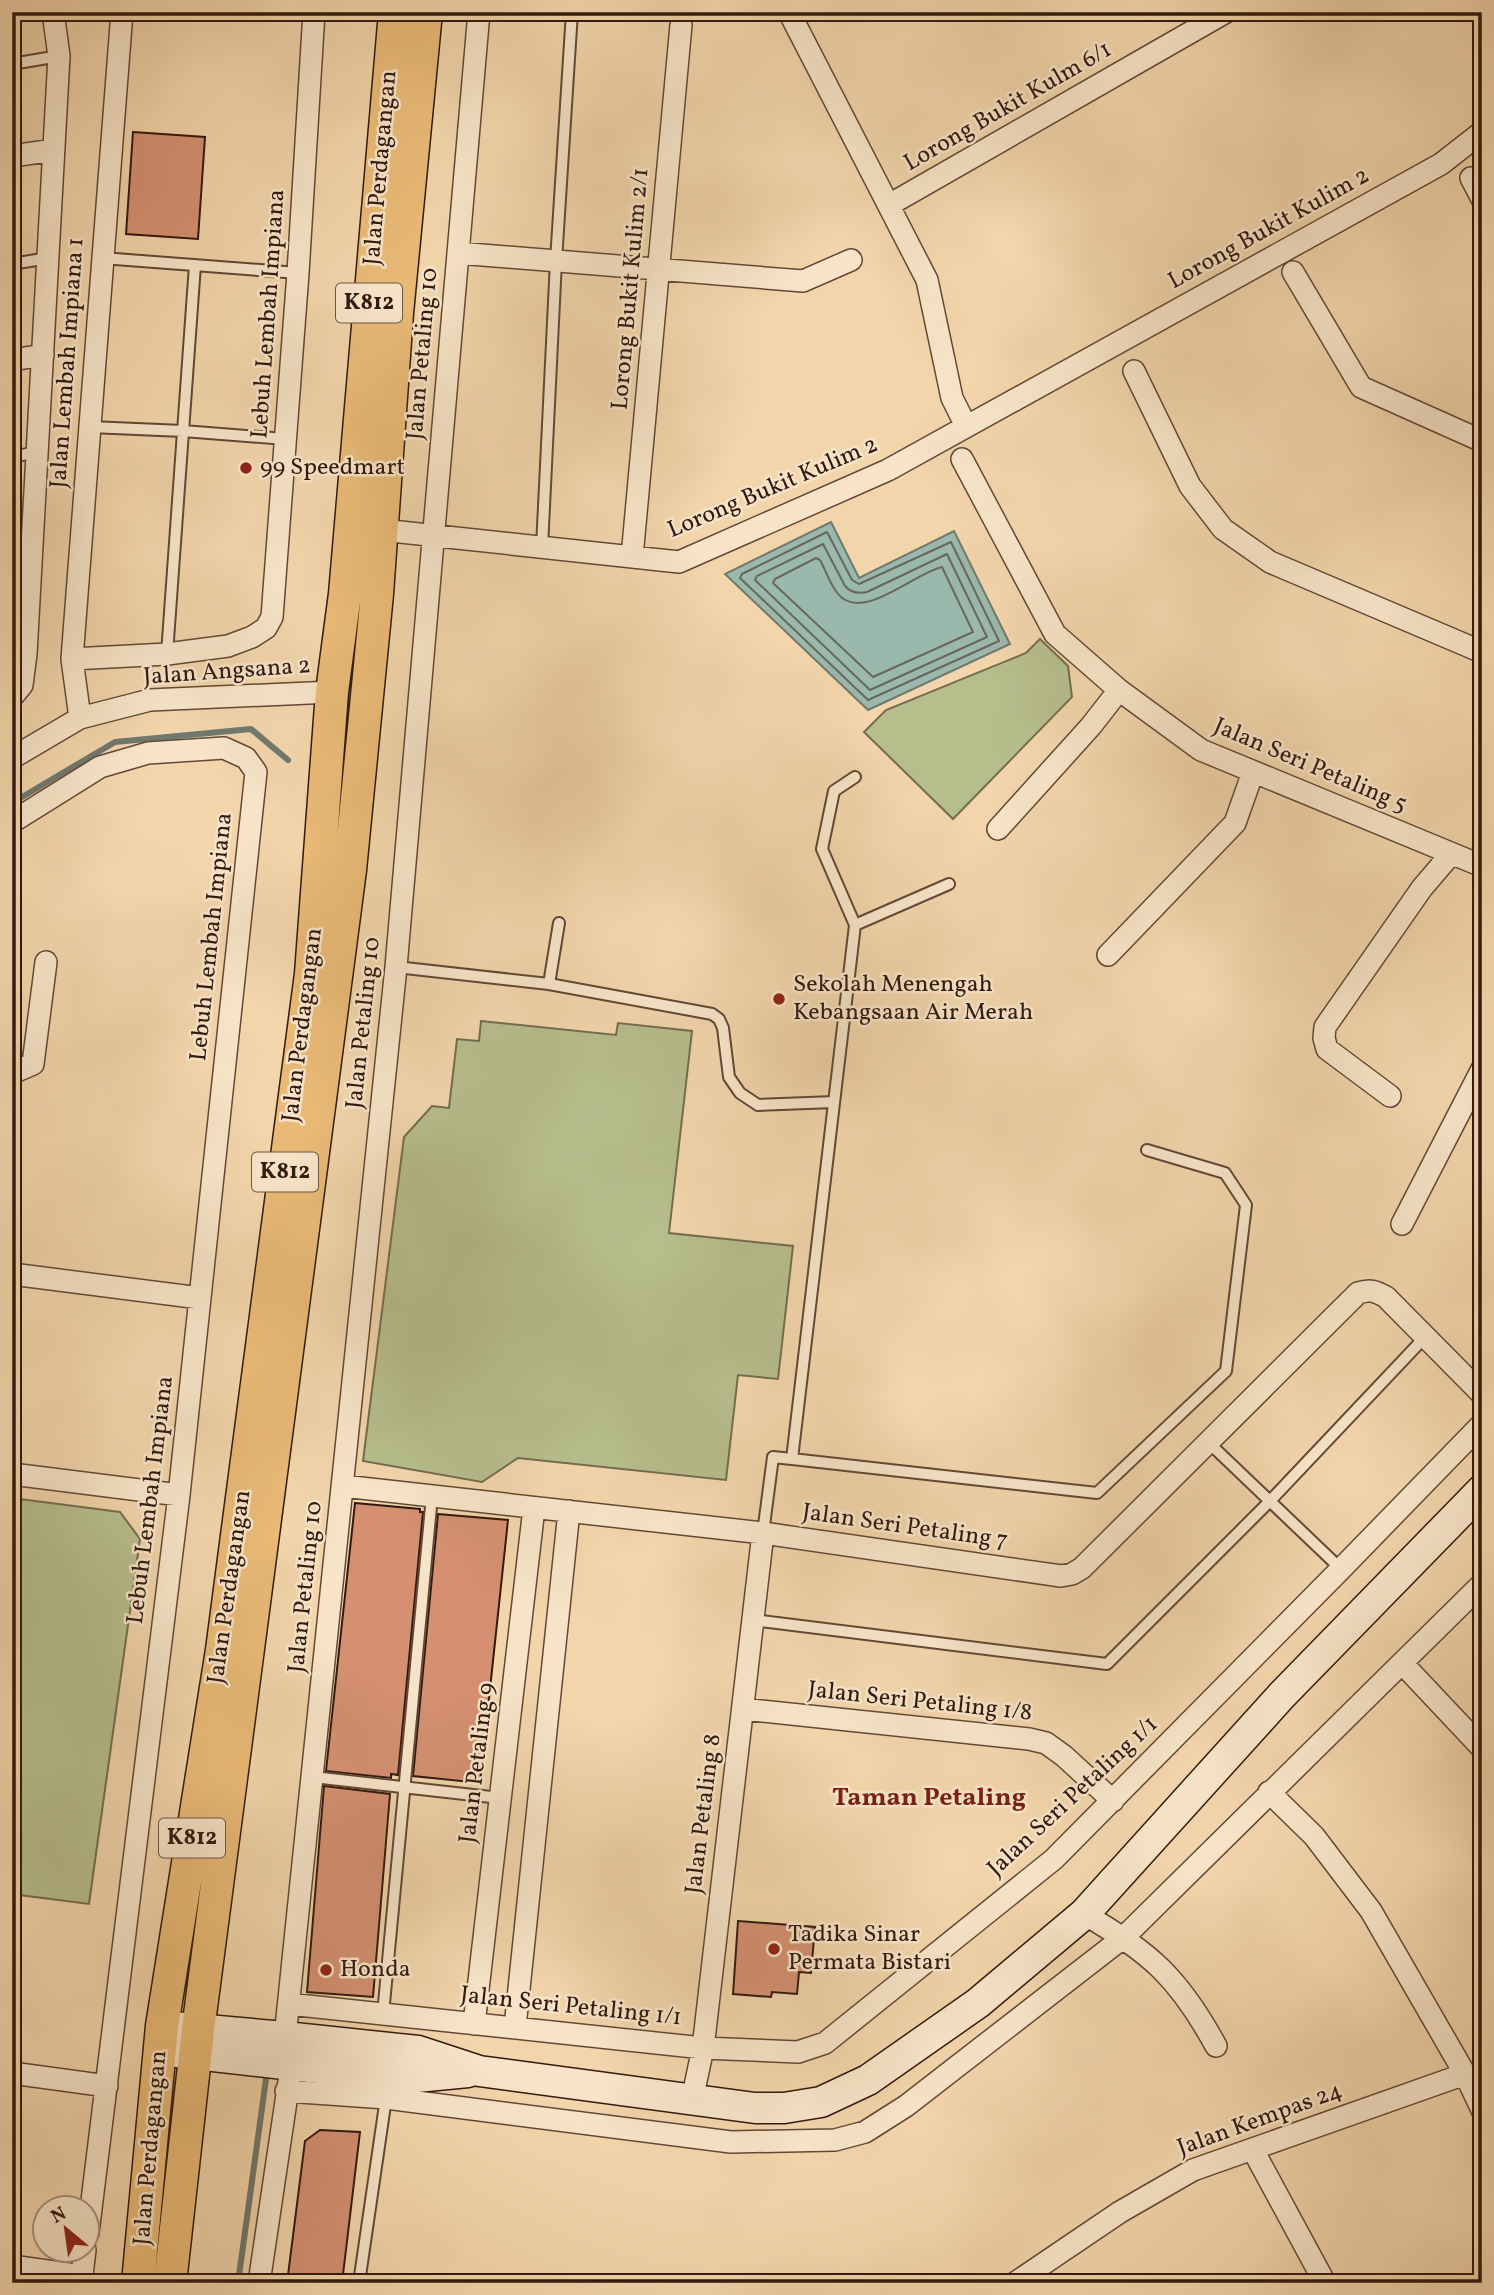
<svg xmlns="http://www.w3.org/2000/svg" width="1494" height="2295" font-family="Vollkorn,serif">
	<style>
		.green { fill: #b6be8c; stroke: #746c4e; stroke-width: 2 }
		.water { fill: #9bb8ac; stroke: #71786d; stroke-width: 2 }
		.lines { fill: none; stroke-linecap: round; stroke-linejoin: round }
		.shore { stroke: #66685e; stroke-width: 2 }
		.stream { stroke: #71786d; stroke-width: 6 }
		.building { fill: #d49071; stroke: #32190f; stroke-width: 2 }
		.lane-casing { stroke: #624836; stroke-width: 14 }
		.street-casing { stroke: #624836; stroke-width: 24 }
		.secondary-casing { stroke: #32190f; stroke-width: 33 }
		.primary-casing { stroke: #32190f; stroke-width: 35 }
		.lane { stroke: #f7e4c8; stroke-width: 10 }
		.street { stroke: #f7e4c8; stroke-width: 21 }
		.secondary { stroke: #f7e4c8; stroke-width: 30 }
		.primary { stroke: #e9ba76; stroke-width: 32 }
		.poi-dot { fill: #8f2418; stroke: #f7e4c8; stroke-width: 2.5 }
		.labels { text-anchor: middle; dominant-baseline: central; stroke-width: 5; stroke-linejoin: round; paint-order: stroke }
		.shield { fill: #f7e4c8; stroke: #6d5646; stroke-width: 2 }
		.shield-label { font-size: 23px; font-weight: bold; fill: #32190f }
		.street-label { font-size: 24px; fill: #32190f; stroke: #f7e4c8 }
		.poi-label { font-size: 24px; fill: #32190f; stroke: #f7e4c8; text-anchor: start }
		.neighbourhood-label { font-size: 26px; font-weight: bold; fill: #7a1f14; stroke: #f7e4c8 }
	</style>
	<rect width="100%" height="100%" fill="#f2d5ab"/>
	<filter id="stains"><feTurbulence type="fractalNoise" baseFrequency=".00286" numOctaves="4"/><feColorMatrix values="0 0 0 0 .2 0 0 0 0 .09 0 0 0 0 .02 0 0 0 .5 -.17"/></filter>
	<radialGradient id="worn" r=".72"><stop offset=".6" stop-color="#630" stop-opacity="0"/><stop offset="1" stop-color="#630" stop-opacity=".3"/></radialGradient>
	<!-- green -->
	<path class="green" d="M1040,639L1068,666L1072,697L953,819L864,732L886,710L1026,653Z
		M481,1021L616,1035L618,1023L692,1031L669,1233L793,1246L778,1379L738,1375L726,1480L518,1458L482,1482L363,1461L404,1137L432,1106L449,1108L457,1039L479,1041Z
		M12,1498L120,1512L140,1539L89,1904L12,1894Z"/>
	<!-- water -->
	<path class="water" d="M831,522L859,578L954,531L1010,644L868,710L725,574Z"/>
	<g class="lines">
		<!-- shore -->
		<path class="shore" d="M827,532L852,580L859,584L951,542L999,641L868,700L740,578L742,574Z
			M823,544L845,586C851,593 858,594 867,592L947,554L987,637L870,690L755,580L757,576Z
			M816,558L820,560C826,571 830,584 838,594C862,623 914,573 942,567L973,632L873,677L773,583L775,579Z"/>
		<!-- stream -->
		<path class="stream" d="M12,803L115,742L251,729L288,760
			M238,2283L266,2079"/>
	</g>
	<!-- building -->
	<path class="building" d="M133,132L205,137L198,239L126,234Z
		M355,1503L420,1509V1512H423L398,1775L391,1774V1778L326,1771Z
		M438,1514L508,1520L480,1783L413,1776Z
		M324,1786L390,1794L373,1997L307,1992Z
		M738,1921L815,1927L811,1973L799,1972L797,1994L772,1992L771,1997L733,1994Z
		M320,2130L360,2132L342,2283H287L305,2141Z"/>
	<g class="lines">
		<!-- lane casing -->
		<g class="lane-casing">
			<path id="lane" d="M12,64L59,56
				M102,258L298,273
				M12,264L48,258
				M90,427L183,431L286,439
				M12,457L37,452
				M542,547L556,261L572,12
				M167,654L195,265
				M855,925L949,884
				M396,967L549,984L712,1014L719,1019L723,1028L729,1077L740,1093L758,1105L834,1102
				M549,984L559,923
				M1208,1442L1341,1569
				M792,1459L1097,1493L1226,1371L1246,1205L1225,1173L1147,1150
				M763,1533L773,1457L792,1459L855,925L822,849L834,791L855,777
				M753,1620L1107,1664L1270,1501L1426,1336
				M313,1777L500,1798
				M383,2014L432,1496
				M359,2283L386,2098"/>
		</g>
		<!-- street casing -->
		<g class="street-casing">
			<path id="street" d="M789,12L927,280L952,398L966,426
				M12,156L54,150
				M1471,178L1482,199
				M889,205L1226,12
				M458,253L803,281L851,260
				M1293,272L1361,387L1482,441
				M12,360L43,355
				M1134,371L1190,486L1223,529L1270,562L1482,652
				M962,459L1055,634L1119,690L1201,750L1482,866
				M382,530L679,562L888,470L1441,164L1482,132
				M632,557L681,25
				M72,659L167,654L228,646L252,637L266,628L272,617L298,273L314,12
				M12,697L22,685L26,654L59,56L53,12
				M80,718L72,659L122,12
				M12,758L80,718L150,700L332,692
				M12,822L100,767L148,753L224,748L246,758L256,772L179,1495L88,2233
				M998,829L1091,726L1119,690
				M1108,955L1235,823L1253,772
				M12,1073L33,1064L46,962
				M1390,1096L1327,1049L1324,1038L1325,1027L1422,888L1451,854
				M1402,1224L1482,1069
				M12,1274L200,1298
				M12,1474L179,1495
				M343,1486L763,1533L1061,1576L1072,1574L1082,1568L1358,1293C1370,1289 1375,1291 1386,1297L1482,1394
				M1402,1663L1482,1748
				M743,1709L1029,1739L1046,1743L1064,1756L1113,1801
				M1269,1792L1314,1836L1371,1911L1465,2074L1482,2110
				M1084,1914C1150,1952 1179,1978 1216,2046
				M289,2004L703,2048L798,2052L825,2043L1054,1859L1341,1569L1482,1424
				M474,2024L534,1508
				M515,2027L569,1511
				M285,2037L396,967L479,12
				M12,2073L107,2086
				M286,2091L386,2098L731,2142L835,2140L865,2132L906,2106L1124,1937L1482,1584
				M692,2100L703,2048L763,1533
				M1253,2150L1325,2283
				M12,2266L82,2276
				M81,2283L85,2250
				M259,2283L289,2081
				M1015,2283L1120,2212L1193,2170L1465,2074"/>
		</g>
		<!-- secondary casing -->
		<g class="secondary-casing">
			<path id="secondary" d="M162,2026L285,2037L418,2051L479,2071L755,2108H784L821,2102L868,2080L978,2003L1084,1914L1282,1695L1482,1490
				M160,2050L406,2078L468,2072"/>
		</g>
		<!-- primary casing -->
		<g class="primary-casing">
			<path id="primary" d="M138,2283L162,2026L222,1650L311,974L332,692L345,594L395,12
				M170,2283L198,2030L350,870L377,594L397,313L426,12"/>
		</g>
		<!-- lane -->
		<use href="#lane" class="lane"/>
		<!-- street -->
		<use href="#street" class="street"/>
		<!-- secondary -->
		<use href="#secondary" class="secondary"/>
		<!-- primary -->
		<use href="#primary" class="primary"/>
	</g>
	<!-- markers -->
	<g class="poi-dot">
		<circle cx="246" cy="468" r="7"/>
		<circle cx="779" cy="999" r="7"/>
		<circle cx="774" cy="1949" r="7"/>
		<circle cx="326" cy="1970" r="7"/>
	</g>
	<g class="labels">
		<!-- shield labels -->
		<g class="shield">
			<rect x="336" y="283.5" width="66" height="39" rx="5"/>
			<rect x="252" y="1152.5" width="66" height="39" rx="5"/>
			<rect x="159" y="1818.5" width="66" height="39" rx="5"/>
		</g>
		<g class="shield-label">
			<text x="369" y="303">K812</text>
			<text x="285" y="1172">K812</text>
			<text x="192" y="1838">K812</text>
		</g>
		<!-- street labels -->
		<g class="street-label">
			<text transform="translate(1008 107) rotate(-30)">Lorong Bukit Kulm 6/1</text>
			<text transform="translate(381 168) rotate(-85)">Jalan Perdagangan</text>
			<text transform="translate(1269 229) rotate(-29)">Lorong Bukit Kulim 2</text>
			<text transform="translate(631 289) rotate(-85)">Lorong Bukit Kulim 2/1</text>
			<text transform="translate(269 314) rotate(-86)">Lebuh Lembah Impiana</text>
			<text transform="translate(423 354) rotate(-85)">Jalan Petaling 10</text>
			<text transform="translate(68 363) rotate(-86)">Jalan Lembah Impiana 1</text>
			<text transform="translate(773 488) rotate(-23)">Lorong Bukit Kulim 2</text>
			<text transform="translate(227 672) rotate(-4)">Jalan Angsana 2</text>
			<text transform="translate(1310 766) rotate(23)">Jalan Seri Petaling 5</text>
			<text transform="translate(212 937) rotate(-84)">Lebuh Lembah Impiana</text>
			<text transform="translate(364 1023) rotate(-84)">Jalan Petaling 10</text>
			<text transform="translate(303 1025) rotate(-83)">Jalan Perdagangan</text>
			<text transform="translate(151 1500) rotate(-83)">Lebuh Lembah Impiana</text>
			<text transform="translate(905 1527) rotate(8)">Jalan Seri Petaling 7</text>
			<text transform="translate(230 1587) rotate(-82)">Jalan Perdagangan</text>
			<text transform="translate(306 1587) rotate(-84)">Jalan Petaling 10</text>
			<text transform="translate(920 1702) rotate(6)">Jalan Seri Petaling 1/8</text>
			<text transform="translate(478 1763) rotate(-83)">Jalan Petaling 9</text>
			<text transform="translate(1073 1797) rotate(-43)">Jalan Seri Petaling 1/1</text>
			<text transform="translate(704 1814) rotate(-83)">Jalan Petaling 8</text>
			<text transform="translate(571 2007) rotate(6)">Jalan Seri Petaling 1/1</text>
			<text transform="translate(1260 2120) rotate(-20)">Jalan Kempas 24</text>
			<text transform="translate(151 2148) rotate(-85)">Jalan Perdagangan</text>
		</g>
		<!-- poi labels -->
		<g class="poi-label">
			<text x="260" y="468">99 Speedmart</text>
			<text x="793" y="985">Sekolah Menengah<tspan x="793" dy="28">Kebangsaan Air Merah</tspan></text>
			<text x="788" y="1935">Tadika Sinar<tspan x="788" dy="28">Permata Bistari</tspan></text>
			<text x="340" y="1970">Honda</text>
		</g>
		<!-- neighbourhood labels -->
		<g class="neighbourhood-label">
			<text x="929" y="1798">Taman Petaling</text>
		</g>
	</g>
	<!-- margin -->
	<rect width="1494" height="2295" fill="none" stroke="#f2d5ab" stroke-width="42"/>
	<rect x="14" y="14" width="1466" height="2267" fill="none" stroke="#32190f" stroke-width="3.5"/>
	<rect x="21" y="21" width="1452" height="2253" fill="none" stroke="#32190f" stroke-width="2"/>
	<!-- north arrow -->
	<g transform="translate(66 2229) rotate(331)"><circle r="33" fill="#f7e4c8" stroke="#a8937e" stroke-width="2"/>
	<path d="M0-5L12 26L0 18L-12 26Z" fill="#8f2418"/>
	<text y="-10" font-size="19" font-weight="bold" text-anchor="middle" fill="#32190f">N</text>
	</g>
	<rect width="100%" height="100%" filter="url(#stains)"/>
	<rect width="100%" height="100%" fill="url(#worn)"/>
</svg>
